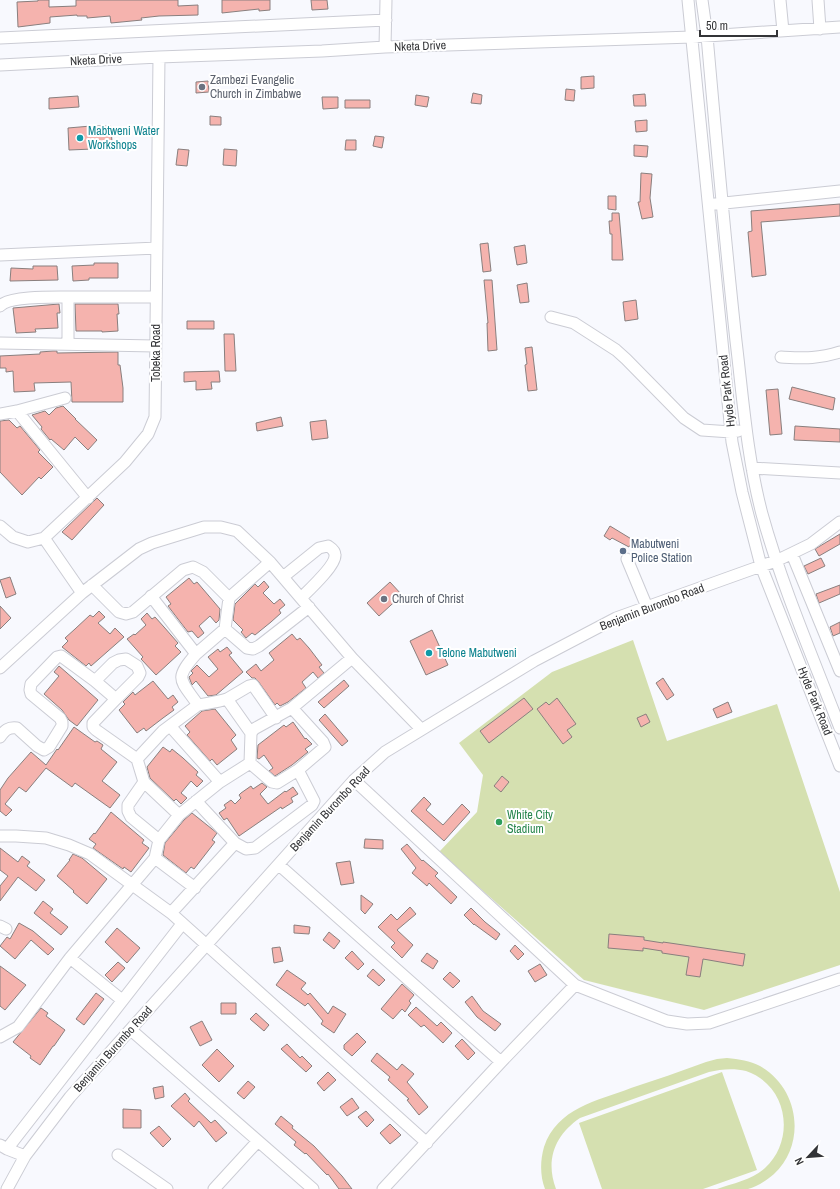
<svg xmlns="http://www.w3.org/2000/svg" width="840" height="1189" font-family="'Archivo Narrow',sans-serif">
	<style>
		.green { fill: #d5e0b0 }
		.building { fill: #f5b3ae; stroke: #897f7e }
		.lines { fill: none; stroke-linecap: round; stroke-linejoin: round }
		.minor-casing { stroke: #cbccd4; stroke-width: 13 }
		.minor { stroke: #fff; stroke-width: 11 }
		.worship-dot { fill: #6b7280; stroke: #fff; stroke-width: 1.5 }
		.culture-dot { fill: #0f9aa8; stroke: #fff; stroke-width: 1.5 }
		.service-dot { fill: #5c6f8a; stroke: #fff; stroke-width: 1.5 }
		.leisure-dot { fill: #2e9e5b; stroke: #fff; stroke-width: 1.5 }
		.labels { text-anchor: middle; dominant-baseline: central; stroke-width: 4; stroke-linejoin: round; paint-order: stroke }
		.street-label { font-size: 12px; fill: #333437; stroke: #fff }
		.worship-label { font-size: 12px; fill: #5b616d; stroke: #fff; text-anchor: start }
		.culture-label { font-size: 12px; fill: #0d838f; stroke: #fff; text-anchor: start }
		.service-label { font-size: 12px; fill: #4e5e75; stroke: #fff; text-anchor: start }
		.leisure-label { font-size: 12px; fill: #27864d; stroke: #fff; text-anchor: start }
	</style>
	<rect width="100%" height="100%" fill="#f8f9fe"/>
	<!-- green -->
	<path class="green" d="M633,640L667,741L777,704L840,892V965L704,1010L584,980L439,852L477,812L483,775L459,743L552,672Z
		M727,1058C739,1059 750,1061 760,1066C799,1088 807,1143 774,1174C767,1180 757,1187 748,1189C738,1189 727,1189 717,1189C733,1183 752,1180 765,1168C796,1140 788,1085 746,1071C734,1068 721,1069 709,1072L580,1118C555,1135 545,1160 556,1189H545C540,1176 540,1161 544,1147C557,1108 597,1101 631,1088C656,1080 681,1071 706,1062L717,1059Z
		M722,1072L757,1170L703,1189H602L579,1123Z"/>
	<!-- building -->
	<path class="building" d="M38,0H49V7L76,6V0H178V6L198,5V15L159,16L141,18L142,20L111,23L110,16L87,18V16H77V15L50,17V23L18,27L17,2L38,1Z
		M222,0H270V10L259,11V9L222,13Z
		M311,0H327L328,9L312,10Z
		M594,76V88L581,89V77Z
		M208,81L209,92L196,93V82Z
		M566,89L575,90L574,101L565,100Z
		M473,93L482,95L481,104L471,103Z
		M645,94L646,106H634L633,95Z
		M416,95L429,97L427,107L415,105Z
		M78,96L79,107L49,109V98Z
		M322,97H338V108L323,109Z
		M345,100H370V108H345Z
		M210,116L221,117V125H210Z
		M647,120V131L636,132L635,121Z
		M91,126H111L112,143L92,144L93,149L69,150L68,128Z
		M375,136L384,137L382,148L373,146Z
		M346,140H356V150H345Z
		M634,145L648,146L647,157L634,156Z
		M178,149L189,150L187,166L176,165Z
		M224,149L237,150L236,166L223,165Z
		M641,173L652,174L650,198L653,217L642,219L638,202H640Z
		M608,196H616V210L608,209Z
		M840,204V216L761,222L766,275L752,277L748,232L752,231L751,211Z
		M612,213H619L623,260H612V234H610L609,221H612Z
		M488,243L491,271L483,272L480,244Z
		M525,245L527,263L517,265L514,247Z
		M94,263H118V278H89V280L73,281L72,266L94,265Z
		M33,266H57L58,280L10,281L11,268L33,269Z
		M484,280H492L497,350L488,351L487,323H488Z
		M527,283L529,302L520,303L517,285Z
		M636,300L638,319L625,321L623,302Z
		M59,304L60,313H57L58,328L35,329L36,332L16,333L13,308Z
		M75,304H118L119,314H117L118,331L102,332V331H76Z
		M187,321H214V329H187Z
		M224,334H234L236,371H225Z
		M532,347L537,390L528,391L525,365L527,364L525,348Z
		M53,351H57V353L118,352V365H120L123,388V402H72L71,382L34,383L35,391L14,392L13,371L6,372V368H0V356L40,354V352Z
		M219,371L220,382H211L212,389L196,390V381L184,382V372Z
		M792,387L835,398L833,410L789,399Z
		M778,389L782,434L770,435L766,390Z
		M63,406L76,419H75L97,440L88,450L75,437L64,450L51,439L50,440L41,429L42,427L32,415L45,411L49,415L56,408Z
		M281,417L283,426L257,431L256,423Z
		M9,420L17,428L20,426L40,450L38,452L53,467L41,479L39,477L22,495L0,472V421Z
		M326,420L328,438L312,440L310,422Z
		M795,426L840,429V442L794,440Z
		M97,498L104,505L72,540L62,532Z
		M610,526L633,540L629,547L612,538L610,540L604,536Z
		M840,534V544L819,556L815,549Z
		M821,558L825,566L808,574L804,566Z
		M10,577L16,594L6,598L0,580Z
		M189,578L194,584L197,582L220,609L219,620L216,623L210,616L199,626L204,633L198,638L192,631L188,632L181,623L168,606L171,604L166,597Z
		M264,581L269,587L263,593L274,604L280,599L285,605L279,610L281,613L271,622L255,635L252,633L246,638L241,632L243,630L233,620L235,604L255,584L258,587Z
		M390,582L402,595L379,616L367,603Z
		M840,585V594L819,603L816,594Z
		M0,606L11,618L0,629Z
		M99,611L105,617L98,623L110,634L115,628L124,637L91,666L89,663L86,666L62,647L68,641L65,638L75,629L90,615L93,617Z
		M147,613L152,619L155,617L164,627L178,643L175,646L181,652L156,675L141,659L143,657L127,639L134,634L135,635L146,625L141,619Z
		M840,622V633L833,636L830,627Z
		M432,630L448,665L426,675L410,641Z
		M292,634L297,640L300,638L309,648L322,665L319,667L324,673L318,678L313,672L302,682L306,688L288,702L280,706L277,703L275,705L258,681L255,678H252L246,672L256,664L261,671L274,660L269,653Z
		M227,647L232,653L229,655L243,672L216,695L208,696L196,681L192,685L189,677L193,673L191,671L197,665L209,677L218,669L208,657L218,649L220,652Z
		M59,666L98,700L77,726L69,720L62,710L44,694L59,676L54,672Z
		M663,678L674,695L667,700L656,683Z
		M344,680L349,686L324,708L318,702Z
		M153,681L168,699L173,695L178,702L172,707L174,710L163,718L146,731L144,728L137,733L119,710L125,704L123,702L133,692L135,695Z
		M524,698L533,709L489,743L480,731Z
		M557,698L576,724L567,730L572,737L563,744L537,709L546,702L549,705Z
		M728,702L732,712L717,718L713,709Z
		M215,709L236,735L231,740L237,749L217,765L212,759L210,761L187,735L190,732L185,726L202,711Z
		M325,714L348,741L342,746L319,720Z
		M646,714L650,722L641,727L637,718Z
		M293,722L305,739L306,738L312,744L305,749L308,752L292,765L275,776L269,771L273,768L264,755L259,759L257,758L258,745L284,725L286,727Z
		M74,727L95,742L97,741L103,745L101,749L117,762L102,781L120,795L110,808L75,783L72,787L46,768L26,792L19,787L5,804L12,810L6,816L0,811V790L8,778L31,752L46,765L57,749L58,750Z
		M163,747L170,752L172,749L183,758L198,772L196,775L203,781L197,787L191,781L181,793L187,798L181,804L176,799L174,801L150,778L147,767Z
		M502,776L509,782L501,792L494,786Z
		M262,783L267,787L260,794L268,804L285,791L286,792L293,787L298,794L291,798L293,802L282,809L281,807L239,836L227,818L224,820L219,813L226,808L224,805L231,800L235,804L241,798L239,795L241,793L251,786L253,789Z
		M424,797L431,804L426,810L443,825L462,804L470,812L444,841L411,811Z
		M111,812L144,840L142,843L149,848L131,872L124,867L123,869L93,848L96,844L89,839L94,833L95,834Z
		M192,813L217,833L212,840L215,842L194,869L191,867L186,873L163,855L165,843L184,820Z
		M365,839L383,840V849L364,848Z
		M407,844L422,861L423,860L438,873L435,876L457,897L451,904L429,883L427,886L412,873L416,868L401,849Z
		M0,848L18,862L22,856L30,862L27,866L45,880L36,891L18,877L0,901V886L8,876L0,870Z
		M73,854L82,858L107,879L87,904L73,892L74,891L57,876L70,860H69Z
		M350,861L354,883L341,885L336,863Z
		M361,895L373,904L365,914L361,910Z
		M43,901L53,909L50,913L68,927L61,935L34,913Z
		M410,907L416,914L397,930L413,945L402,958L391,947L395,943L378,927L391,914L397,920Z
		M471,908L485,922L500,934L496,940L474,924V925L464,915Z
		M19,923L33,931L54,949L48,955L31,940L15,959L0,946L7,937L10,939Z
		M294,925L310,927L309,934L294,933Z
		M117,928L140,948L127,963L105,942Z
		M329,932L340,941L334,949L323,940Z
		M609,934L644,937V940L663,943V942L745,954L743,966L703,959L700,977L686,975L689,957L662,953V951L643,948V951L608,948Z
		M515,945L524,954L518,960L510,951Z
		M280,947L283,961L274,963L272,948Z
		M352,951L364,964L358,970L345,958Z
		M427,953L438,961L433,969L421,961Z
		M118,962L125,968L112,982L105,975Z
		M540,964L547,975L535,982L528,971Z
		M0,966L26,985L5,1010L0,1006Z
		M373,969L385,980L379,986L367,976Z
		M287,970L306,983L301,989L308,995L310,993L328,1014L333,1006L346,1014L334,1033L321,1024L323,1021L308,1003L305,1006L276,985Z
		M450,972L460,981L453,988L443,979Z
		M402,984L414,995L409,1001L411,1003L405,1012L402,1009L393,1019L381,1009Z
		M96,993L104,999L84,1025L76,1019Z
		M472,996L483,1011L501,1024L495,1031L477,1017L465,1002Z
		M221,1003H236V1014H221Z
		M416,1007L437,1026L441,1022L452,1033L443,1043L424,1025L421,1027L408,1015Z
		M41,1008L48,1013L46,1016L65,1030L54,1046H53L40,1065L30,1058L31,1056L13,1042Z
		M256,1013L269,1025L264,1031L250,1019Z
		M202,1021L212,1040L200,1046L190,1027Z
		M357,1033L366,1042L352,1056L344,1049V1045Z
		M462,1039L475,1053L468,1060L455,1046Z
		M287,1044L300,1058L302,1056L312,1066L306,1072L281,1049Z
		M217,1049L234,1066L219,1082L202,1065Z
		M377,1053L397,1070L402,1064L414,1074L407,1082L428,1107L419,1115L407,1100L409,1099L388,1080L390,1077L371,1061Z
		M328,1072L336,1080L324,1091L317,1083Z
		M248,1081L255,1087L244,1099L237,1093Z
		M163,1086L164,1097L155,1099L153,1088Z
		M185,1093L190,1099L188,1101L211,1123L215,1120L227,1133L216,1142L199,1121L194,1127L171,1106Z
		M352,1098L359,1108L347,1116L340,1107Z
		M123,1109L141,1110V1128H123Z
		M366,1111L374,1120L367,1127L358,1117Z
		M281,1116L293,1126L292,1128L314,1146L342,1176L352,1189H339L328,1174L327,1175L306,1153L305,1154L294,1145L296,1142L275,1124Z
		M390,1124L401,1135L390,1144L380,1133Z
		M159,1126L171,1139L163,1147L150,1133Z"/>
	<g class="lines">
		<!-- minor casing -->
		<g class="minor-casing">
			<path id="minor" d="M688,0L732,442L742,492L761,566L840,766
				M702,0L707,36C716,138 725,240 736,341C743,399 747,457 762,514C782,586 813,658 840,728
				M780,0L783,31
				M818,0L820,29
				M0,38L386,20
				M385,47L386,0
				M0,65L159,57L322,51L385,47L692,37L840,27
				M715,204L840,191
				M0,255L157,248
				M0,306C9,296 53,297 68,297
				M551,317L574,323L616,350L626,359L684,418L702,430L731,432L738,431
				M0,343L155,346
				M68,344V297H156
				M781,357C804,358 818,359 840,352
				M17,411L88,498
				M0,414L17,411L65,398
				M752,468L840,473
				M0,526L13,537L28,542L44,538
				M792,554L840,671
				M627,559L647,607
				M283,577L319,548L328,546C331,548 335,550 335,555C336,565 309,590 301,598
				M92,585L119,612L126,614L133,612L183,570L193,567L203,572L229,598L270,562
				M82,593L44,538L125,462L148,434L155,417L159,57
				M151,596L196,654L225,629L247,648L253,649L259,646L309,607
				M225,629L229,598
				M196,654C173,680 181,680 198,705
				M0,668L82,593L139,549L152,543L204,527H221L237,531L270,562L352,658L421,729
				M95,681L113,663L119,660L126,659L137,666L140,673L138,677L116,699
				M227,699L249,686L253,685L276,718
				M170,726L220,782
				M0,737C5,730 8,727 17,728L37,746L44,750L49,747L62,726V722L60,718L31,694L30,690L31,684L57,657L61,656L95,681L116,699L93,723V727L96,730L137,759L144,782L179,815
				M137,759L163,731L198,705C208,703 218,702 227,699L251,733
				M250,763L272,782L277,783L298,770L325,747L323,742L292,708
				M354,780L575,985L667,1021L687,1024L709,1023L840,979
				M144,782L128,805V811L131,817L159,840
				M196,801L235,843L246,849L255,848L312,805L314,801L298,770
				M0,836H16L46,838L69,845L90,854L171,913L427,1143
				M155,858L195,888
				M279,865L501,1062
				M171,913L235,843
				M0,926L6,929
				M70,958L122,1000
				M131,1030L313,1189
				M0,1037L18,1027L70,958L155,858L159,840L179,815L220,782L250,763L251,733L254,729L292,708L352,658
				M0,1145L7,1149L25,1156
				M7,1149L182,924
				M118,1155L167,1189
				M7,1189L25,1156L70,1097L354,780L385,752L534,661L616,618L761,566L776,561L811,544L840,522
				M214,1189L258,1141
				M383,1189L501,1062L575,985"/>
		</g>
		<!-- minor -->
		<use href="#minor" class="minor"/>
	</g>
	<!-- markers -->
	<g class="worship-dot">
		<circle cx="202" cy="87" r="4"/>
		<circle cx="384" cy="599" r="4"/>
	</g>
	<g class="culture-dot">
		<circle cx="80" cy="138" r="4"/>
		<circle cx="429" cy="653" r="4"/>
	</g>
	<circle class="service-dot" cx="623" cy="551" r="4"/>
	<circle class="leisure-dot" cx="499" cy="822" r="4"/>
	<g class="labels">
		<!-- street labels -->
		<g class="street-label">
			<text transform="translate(420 46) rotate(-2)">Nketa Drive</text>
			<text transform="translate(96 60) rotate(-3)">Nketa Drive</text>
			<text transform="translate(156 353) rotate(-90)">Tobeka Road</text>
			<text transform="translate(727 391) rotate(-96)">Hyde Park Road</text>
			<text transform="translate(652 607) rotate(-21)">Benjamin Burombo Road</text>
			<text transform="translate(815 701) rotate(68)">Hyde Park Road</text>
			<text transform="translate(330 809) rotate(-47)">Benjamin Burombo Road</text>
			<text transform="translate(113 1049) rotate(-48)">Benjamin Burombo Road</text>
		</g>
		<!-- worship labels -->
		<g class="worship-label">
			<text x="210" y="80">Zambezi Evangelic<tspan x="210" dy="14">Church in Zimbabwe</tspan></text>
			<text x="392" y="599">Church of Christ</text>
		</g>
		<!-- culture labels -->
		<g class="culture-label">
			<text x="88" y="131">Mabtweni Water<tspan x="88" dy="14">Workshops</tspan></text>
			<text x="437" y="653">Telone Mabutweni</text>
		</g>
		<!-- service labels -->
		<g class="service-label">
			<text x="631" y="544">Mabutweni<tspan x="631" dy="14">Police Station</tspan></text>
		</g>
		<!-- leisure labels -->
		<g class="leisure-label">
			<text x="507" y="815">White City<tspan x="507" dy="14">Stadium</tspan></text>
		</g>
	</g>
	<!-- north arrow -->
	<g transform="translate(808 1157) rotate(244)" stroke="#ffffff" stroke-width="3" paint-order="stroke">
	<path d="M0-3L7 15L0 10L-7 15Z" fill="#333437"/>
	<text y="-6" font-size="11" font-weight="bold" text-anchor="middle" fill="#333437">N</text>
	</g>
	<!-- scale -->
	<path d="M700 30v6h77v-6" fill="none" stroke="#333437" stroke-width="2"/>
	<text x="706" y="30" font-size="12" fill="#333437" stroke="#ffffff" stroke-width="3" paint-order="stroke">50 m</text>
</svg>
